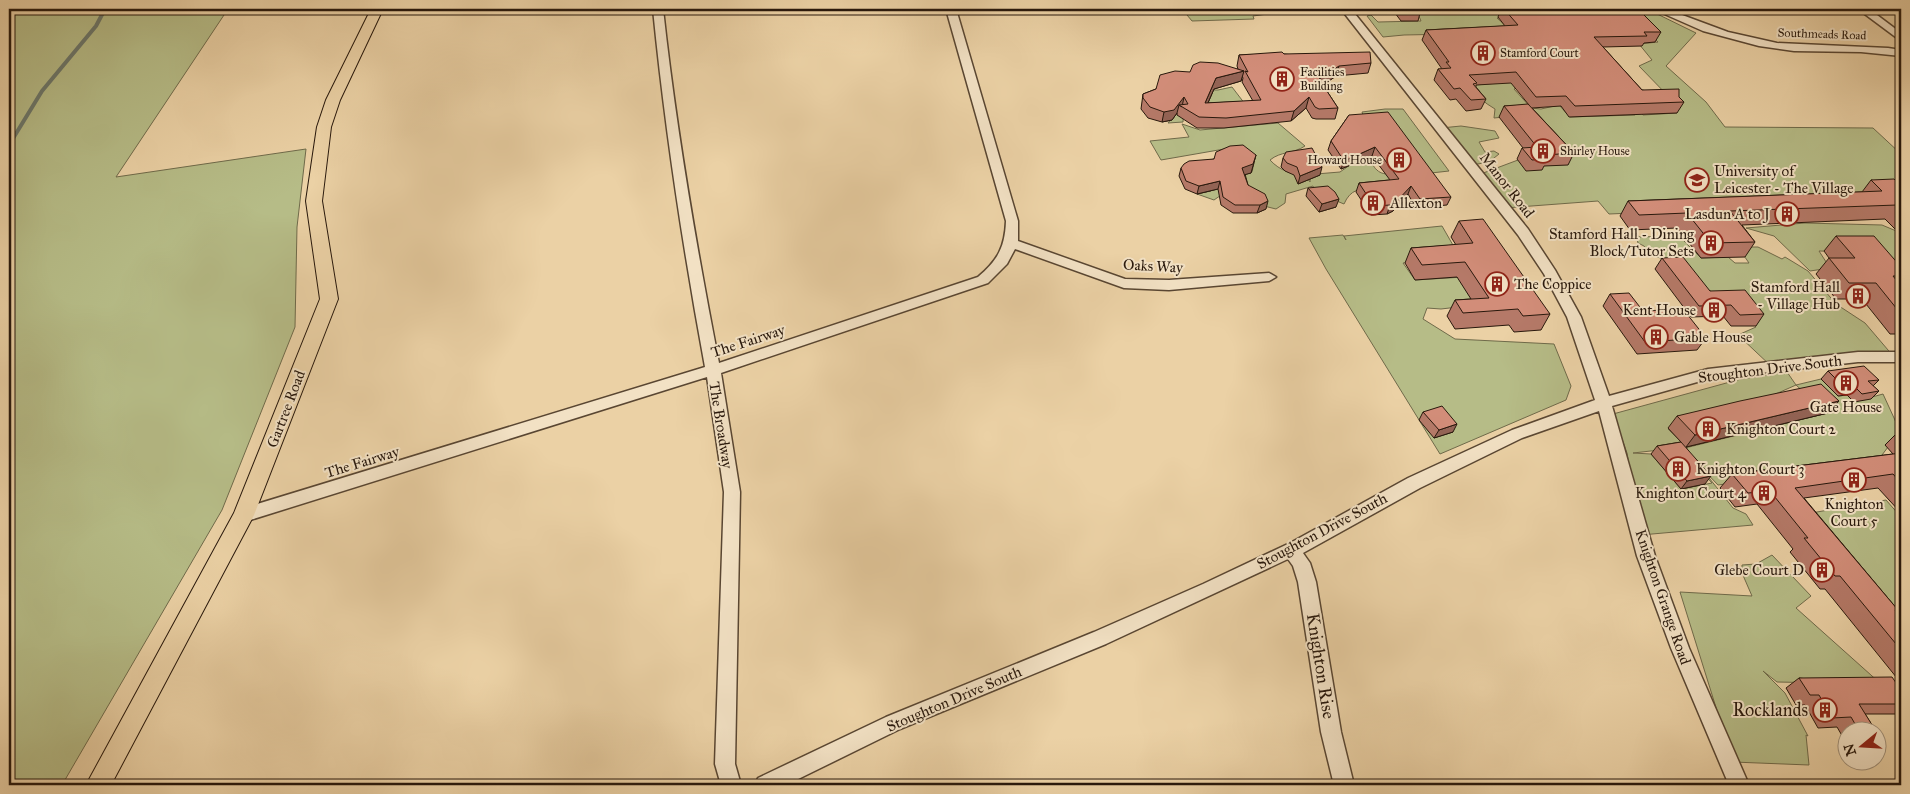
<svg xmlns="http://www.w3.org/2000/svg" width="1910" height="794" font-family="'IM FELL Great Primer',serif">
	<style>
		.green { fill: #b6bc87; stroke: #6f6a4a; fill-rule: evenodd }
		.lines { fill: none; stroke-linecap: round; stroke-linejoin: round }
		.stream { stroke: #6b776b; stroke-width: 4 }
		.minor-casing { stroke: #594632; stroke-width: 3 }
		.major-casing { stroke: #28180c; stroke-width: 2 }
		.minor { fill: #f2e1c4; fill-rule: evenodd }
		.major { fill: #ebd1a5; fill-rule: evenodd }
		.wall { fill: #b57968; stroke: #28180c; fill-rule: evenodd }
		.shaded-wall { fill: #936355; stroke: #28180c }
		.building { fill: #d28d79; stroke: #28180c }
		.labels { text-anchor: middle; dominant-baseline: central; stroke-width: 4; stroke-linejoin: round; paint-order: stroke }
		.far-street-label { font-size: 12px; fill: #28180c; stroke: #f2e1c4 }
		.far-poi-label { font-size: 12px; fill: #28180c; stroke: #f2e1c4; text-anchor: start }
		.poi-label { font-size: 15px; fill: #28180c; stroke: #f2e1c4; text-anchor: start }
		.street-label { font-size: 15px; fill: #28180c; stroke: #f2e1c4 }
		.near-street-label { font-size: 18px; fill: #28180c; stroke: #f2e1c4 }
		.near-poi-label { font-size: 18px; fill: #28180c; stroke: #f2e1c4; text-anchor: end }
	</style>
	<rect width="100%" height="100%" fill="#ebd1a5"/>
	<filter id="stains"><feTurbulence type="fractalNoise" baseFrequency=".004" numOctaves="4"/><feColorMatrix values="0 0 0 0 .2 0 0 0 0 .09 0 0 0 0 .02 0 0 0 .5 -.17"/></filter>
	<radialGradient id="worn" r=".72"><stop offset=".6" stop-color="#630" stop-opacity="0"/><stop offset="1" stop-color="#630" stop-opacity=".3"/></radialGradient>
	<!-- green -->
	<path class="green" d="M9,9H228L116,177L306,149L297,227L295,327L222,510L62,785H9Z
		M1182,9H1197L1200,13L1198,9H1273L1275,13L1253,16L1254,19L1192,21Z
		M1416,9H1488H1482L1484,11L1513,9H1647L1696,33L1666,66L1706,102L1725,127L1873,128L1901,154V204L1864,203L1609,214L1598,201L1505,208L1478,175L1518,160L1539,166L1569,164L1544,133L1523,115L1494,118L1495,109C1484,103 1476,94 1465,86L1497,83L1487,70L1520,86L1514,89L1531,108L1541,109L1559,105L1570,117L1635,115L1627,100L1643,115L1677,113L1670,98L1639,66L1652,60L1639,44L1658,42L1629,15L1497,18L1505,25L1520,24L1553,32L1404,35L1383,37L1367,16L1371,15L1378,22L1421,21Z
		M1232,87L1245,104L1184,107L1183,122L1168,123L1198,90H1218Z
		M1385,109H1403L1449,171L1422,174L1364,118L1362,112Z
		M1278,123L1305,146C1293,154 1281,151 1270,160C1280,171 1292,174 1307,177L1310,182V178L1316,174L1340,172L1367,153C1373,166 1376,175 1391,174L1407,197C1384,200 1357,174 1344,204L1315,192L1313,186L1286,194L1285,203L1276,209L1264,206L1227,191L1214,200L1197,194L1211,191L1214,188L1252,172L1254,163L1230,148L1161,160L1150,141L1189,137L1182,124L1200,130Z
		M1461,126L1495,131L1499,138L1479,142L1485,152L1494,151L1499,154L1489,162L1472,165L1441,128Z
		M1805,223L1882,225L1901,233V291L1861,252L1819,251L1830,268L1810,271L1774,236L1746,228Z
		M1442,226L1461,259L1403,263L1415,280L1480,276L1475,305L1441,309L1427,308L1423,319L1455,339L1554,344L1571,386L1566,400L1440,454L1326,269L1309,238L1343,235L1346,240L1344,236Z
		M1636,235L1640,237L1679,236L1701,258L1728,257L1735,263H1749L1738,247H1758L1782,259L1785,257L1808,271L1836,304L1865,323L1894,357L1772,367L1738,335L1756,327L1739,304L1698,298L1673,262L1651,255L1644,246L1638,243Z
		M1787,372L1796,385L1821,379L1838,396L1847,395L1854,402L1883,394L1900,431L1876,463L1718,485L1698,464L1733,508L1746,514L1753,525L1641,535L1627,453L1613,414L1741,379ZM1796,385L1827,413L1681,449L1712,483L1681,489L1651,454L1633,453L1686,447L1668,429L1735,412Z
		M1886,500L1901,517V651L1794,516Z
		M1772,555L1811,596L1796,608L1881,684L1777,682L1763,671L1785,693L1808,736L1806,735L1809,765L1733,762L1680,592L1752,596L1742,573V565L1756,564Z"/>
	<g class="lines">
		<!-- stream -->
		<path class="stream" d="M9,145L42,91L96,26L105,9"/>
		<!-- minor casing -->
		<g class="minor-casing">
			<path id="minor" d="M653,9H663C676,128 696,245 719,363L978,277C998,260 1005,247 1006,221L946,9H956L1018,221V241L1125,279L1169,280L1269,273L1276,277L1269,281L1169,290L1124,288L1015,249L1007,264L988,283L721,373L740,492L735,764L741,785H721L715,764L724,492L707,377L244,522L238,520L236,515L238,510L244,508L705,367C683,248 665,129 653,9Z
				M1341,9H1351L1528,229L1555,270L1581,317L1609,396L1708,369L1858,352H1901V362H1858L1708,379L1612,406L1655,556L1689,648L1749,785H1729L1671,648L1637,556L1599,411L1522,438L1420,488L1303,553L1310,563L1316,582L1341,732L1354,785H1334L1321,732L1298,582L1293,566L1288,559L1106,644L900,729L786,785H755L758,778L886,717L1094,632L1203,584L1292,542L1408,478L1512,430L1595,400L1567,317L1544,274L1518,235Z
				M1653,9H1666L1728,32L1777,43L1888,48L1901,50V56L1861,52L1794,51L1759,46L1703,31Z
				M1858,9H1869L1901,33V41Z"/>
		</g>
		<!-- major casing -->
		<g class="major-casing">
			<path id="major" d="M371,9H383L340,100L331,127L322,201L338,299L254,515L111,785H86L234,513L320,299L306,201L317,127L326,100Z"/>
		</g>
		<!-- minor -->
		<use href="#minor" class="minor"/>
		<!-- major -->
		<use href="#major" class="major"/>
	</g>
	<!-- wall -->
	<path class="wall" d="M1278,9H1306L1279,10Z
		M1392,9H1417L1420,13L1418,21H1401Z
		M1501,9H1638L1661,32L1655,42L1644,43L1642,46L1603,47L1642,90L1679,97L1684,102L1677,113L1569,117L1561,106L1532,108L1574,153L1568,165L1544,166L1542,170L1526,171L1517,159L1522,148H1523L1499,117L1504,106L1529,105L1511,83L1476,85V87L1486,99L1481,109L1466,111L1456,99L1450,100L1434,80L1438,69H1442L1422,40L1426,30L1505,26L1498,17Z
		M1284,54L1371,63L1368,73L1336,76L1323,85L1338,108L1335,119H1316L1312,118L1306,108L1291,121L1224,128H1197L1177,115V113L1172,120L1162,122L1148,118L1141,109L1143,94L1156,89L1238,69L1237,66L1239,55ZM1242,76L1243,78L1242,82L1253,101L1208,103L1214,89L1241,81Z
		M1349,115L1451,197L1447,205L1416,208L1408,194L1393,211L1387,214L1371,215L1356,192L1359,183L1390,180L1372,156L1341,169L1328,150L1331,141Z
		M1256,155L1251,173L1245,174L1248,185L1266,209L1257,213H1233L1221,205L1218,189L1197,194L1185,189L1179,176L1181,168L1214,159Z
		M1283,158L1320,175L1298,184L1294,175L1285,171L1281,167Z
		M1871,180L1901,186V233H1899L1885,219L1742,225L1755,242L1745,257L1701,258L1677,228L1630,230L1620,216L1628,201L1862,192Z
		M1308,188L1336,207L1319,212L1306,196Z
		M1459,221L1550,314L1541,330L1514,332L1509,325L1455,329L1447,316L1455,300L1471,299L1457,277L1415,280L1405,263L1411,248L1456,245L1451,237Z
		M1836,236L1901,267V334H1890L1862,299H1836L1816,274L1829,258L1824,251Z
		M1662,258L1710,291L1764,314L1756,326H1731L1723,316L1691,317L1655,269Z
		M1610,294L1643,311L1706,338L1697,350L1637,354L1603,306Z
		M1828,371L1879,380L1873,386L1879,391L1871,399L1854,402L1847,395L1838,396L1821,379Z
		M1423,412L1453,432L1434,438L1419,420Z
		M1828,413L1686,447L1705,484L1681,489L1651,454L1657,446L1681,442L1668,428L1677,416Z
		M1899,431H1901V513L1878,488L1804,498L1898,610L1896,611L1901,618V683L1825,589H1820L1790,552L1793,549L1757,504L1735,507L1720,488L1732,474L1893,454L1885,445Z
		M1799,678L1901,690V709L1895,714H1865L1874,728L1870,732H1848V739H1844L1837,727L1818,728L1805,705H1796L1786,688Z"/>
	<!-- shaded-wall -->
	<path class="shaded-wall" d="M1339,66L1336,76L1316,90L1319,79Z
		M1244,71L1241,81L1214,89L1203,114L1205,103L1216,78Z
		M1184,97L1182,107L1179,105L1177,113L1172,120L1162,122L1164,112Z
		M1309,97L1306,108L1291,121L1294,111Z
		M1375,147L1372,156L1341,169L1344,161Z
		M1256,155L1251,173L1240,176L1242,168Z
		M1322,167L1320,175L1298,184L1300,176Z
		M1220,181L1218,189L1197,194L1199,186Z
		M1411,186L1408,194L1393,211L1387,214L1390,205Z
		M1339,199L1336,207L1319,212L1322,204Z
		M1268,201L1266,209L1257,213L1260,205Z
		M1839,401L1828,413L1686,447L1695,435Z
		M1457,424L1453,432L1434,438L1439,430Z
		M1711,476L1705,484L1681,489L1687,481Z"/>
	<!-- building -->
	<path class="building" d="M1400,9H1417L1420,13L1404,14Z
		M1504,9H1638L1661,32H1644L1647,36L1594,37L1642,90L1679,89V97L1684,102L1575,106L1566,96L1536,97L1516,72L1469,75L1477,83L1473,84L1486,99L1471,100L1460,88L1454,89L1438,69L1451,68L1446,62H1449L1426,30L1518,25Z
		M1282,52L1284,54L1370,52L1371,63L1339,66L1319,79L1338,108L1319,109L1315,107L1309,97L1294,111L1226,118L1199,117L1179,105L1188,104L1184,97L1174,110L1164,112L1150,107L1143,98V94L1156,89L1160,75L1175,71L1190,72L1193,65L1200,62L1218,63L1244,71L1216,78L1205,103L1261,100L1245,71L1248,72L1239,55Z
		M1528,104L1574,153L1545,155L1547,159L1532,160L1522,148L1537,147L1504,106Z
		M1388,112L1451,197L1420,199L1411,186L1396,202L1390,205L1374,206L1359,183L1399,179L1375,147L1344,161L1331,141L1349,115Z
		M1243,145L1256,155L1253,164L1242,168L1248,185L1265,194L1268,201L1260,205H1235L1223,197L1220,181L1199,186L1186,181L1181,168L1184,164L1189,161L1214,159L1216,152L1230,146Z
		M1312,148L1322,167L1300,176L1297,167L1287,163L1283,158L1286,152Z
		M1894,179L1901,186V209L1897,205L1730,211L1755,242L1711,243L1687,213L1639,215L1628,201L1882,191L1871,180Z
		M1328,186L1335,192L1339,199L1322,204L1308,188Z
		M1483,219L1550,314L1523,316L1518,309L1463,313L1455,300L1489,298L1465,262L1422,265L1411,248L1473,243L1459,221Z
		M1836,236H1874L1901,267V276H1893L1901,286V314L1876,283H1849L1829,258H1855Z
		M1683,257L1710,291L1745,290L1764,314L1740,315L1731,305L1699,306L1662,258Z
		M1629,293L1643,311L1683,309L1706,338L1645,342L1610,294Z
		M1864,366L1879,380L1868,381L1879,391L1862,394L1855,387L1845,388L1828,371Z
		M1821,384L1839,401L1695,435L1677,416L1740,401Z
		M1442,406L1457,424L1439,430L1423,412Z
		M1681,442L1711,476L1687,481L1657,446Z
		M1901,453V483L1893,474L1795,488L1898,610H1895L1901,618V650L1840,576H1835L1804,538H1808L1770,491L1748,493L1732,474Z
		M1892,677L1901,690V704H1859L1874,728L1858,729L1851,717L1832,718L1819,695H1810L1799,678Z"/>
	<!-- icons -->
	<defs>
		<g id="building-ring" transform="scale(1.25)"><circle r="9.5" fill="#f2e1c4" stroke="#8f2418" stroke-width="1.5"/><path d="M-4-6H4V6H1V3H-1V6H-4ZM-2.5-4.3h1.7v1.8h-1.7ZM.8-4.3h1.7v1.8H.8ZM-2.5-1h1.7V.8h-1.7ZM.8-1h1.7V.8H.8Z" fill="#8f2418"/></g>
		<g id="university-ring" transform="scale(1.25)"><circle r="9.5" fill="#f2e1c4" stroke="#8f2418" stroke-width="1.5"/><path d="M0-5L7-2L0 1L-7-2ZM-4 1L0 2.5L4 1V4Q0 6-4 4Z" fill="#8f2418"/></g>
	</defs>
	<g fill-rule="evenodd">
		<use href="#building-ring" x="1483" y="53"/>
		<use href="#building-ring" x="1282" y="79"/>
		<use href="#building-ring" x="1543" y="151"/>
		<use href="#building-ring" x="1399" y="160"/>
		<use href="#university-ring" x="1697" y="180"/>
		<use href="#building-ring" x="1373" y="203"/>
		<use href="#building-ring" x="1787" y="214"/>
		<use href="#building-ring" x="1711" y="243"/>
		<use href="#building-ring" x="1497" y="284"/>
		<use href="#building-ring" x="1858" y="296"/>
		<use href="#building-ring" x="1714" y="310"/>
		<use href="#building-ring" x="1656" y="337"/>
		<use href="#building-ring" x="1846" y="383"/>
		<use href="#building-ring" x="1708" y="429"/>
		<use href="#building-ring" x="1678" y="469"/>
		<use href="#building-ring" x="1854" y="480"/>
		<use href="#building-ring" x="1764" y="493"/>
		<use href="#building-ring" x="1822" y="570"/>
		<use href="#building-ring" x="1825" y="710"/>
	</g>
	<g class="labels">
		<!-- far-street labels -->
		<g class="far-street-label">
			<text transform="translate(1822 34) rotate(2)">Southmeads Road</text>
		</g>
		<!-- far-poi labels -->
		<g class="far-poi-label">
			<text x="1500" y="53">Stamford Court</text>
			<text x="1300" y="72">Facilities<tspan x="1300" dy="14">Building</tspan></text>
			<text x="1560" y="151">Shirley House</text>
			<text x="1382" y="160" text-anchor="end">Howard House</text>
		</g>
		<!-- poi labels -->
		<g class="poi-label">
			<text x="1714" y="171">University of<tspan x="1714" dy="17">Leicester - The Village</tspan></text>
			<text x="1390" y="203">Allexton</text>
			<text x="1770" y="214" text-anchor="end">Lasdun A to J</text>
			<text x="1694" y="234" text-anchor="end">Stamford Hall - Dining<tspan x="1694" dy="17">Block/Tutor Sets</tspan></text>
			<text x="1514" y="284">The Coppice</text>
			<text x="1840" y="287" text-anchor="end">Stamford Hall<tspan x="1840" dy="17">- Village Hub</tspan></text>
			<text x="1696" y="310" text-anchor="end">Kent House</text>
			<text x="1674" y="337">Gable House</text>
			<text x="1846" y="407" text-anchor="middle">Gate House</text>
			<text x="1726" y="429">Knighton Court 2</text>
			<text x="1696" y="469">Knighton Court 3</text>
			<text x="1746" y="493" text-anchor="end">Knighton Court 4</text>
			<text x="1854" y="504" text-anchor="middle">Knighton<tspan x="1854" dy="17">Court 5</tspan></text>
			<text x="1804" y="570" text-anchor="end">Glebe Court D</text>
		</g>
		<!-- street labels -->
		<g class="street-label">
			<text transform="translate(1507 185) rotate(52)">Manor Road</text>
			<text transform="translate(1153 266) rotate(3)">Oaks Way</text>
			<text transform="translate(748 341) rotate(-18)">The Fairway</text>
			<text transform="translate(1770 369) rotate(-7)">Stoughton Drive South</text>
			<text transform="translate(286 409) rotate(-69)">Gartree Road</text>
			<text transform="translate(721 425) rotate(81)">The Broadway</text>
			<text transform="translate(362 462) rotate(-17)">The Fairway</text>
			<text transform="translate(1322 531) rotate(-28)">Stoughton Drive South</text>
			<text transform="translate(1663 597) rotate(71)">Knighton Grange Road</text>
			<text transform="translate(954 699) rotate(-23)">Stoughton Drive South</text>
		</g>
		<!-- near-street labels -->
		<g class="near-street-label">
			<text transform="translate(1321 666) rotate(81)">Knighton Rise</text>
		</g>
		<!-- near-poi labels -->
		<g class="near-poi-label">
			<text x="1808" y="710">Rocklands</text>
		</g>
	</g>
	<!-- margin -->
	<rect width="1910" height="794" fill="none" stroke="#ebd1a5" stroke-width="30"/>
	<rect x="10" y="10" width="1890" height="774" fill="none" stroke="#28180c" stroke-width="2.5"/>
	<rect x="15" y="15" width="1880" height="764" fill="none" stroke="#28180c"/>
	<!-- north arrow -->
	<g transform="translate(1862 746) rotate(252)"><circle r="24" fill="#f2e1c4" stroke="#a1917a"/>
	<path d="M0-4L9 19L0 12L-9 19Z" fill="#8f2418"/>
	<text y="-8" font-size="14" font-weight="bold" text-anchor="middle" fill="#28180c">N</text>
	</g>
	<rect width="100%" height="100%" filter="url(#stains)"/>
	<rect width="100%" height="100%" fill="url(#worn)"/>
</svg>
